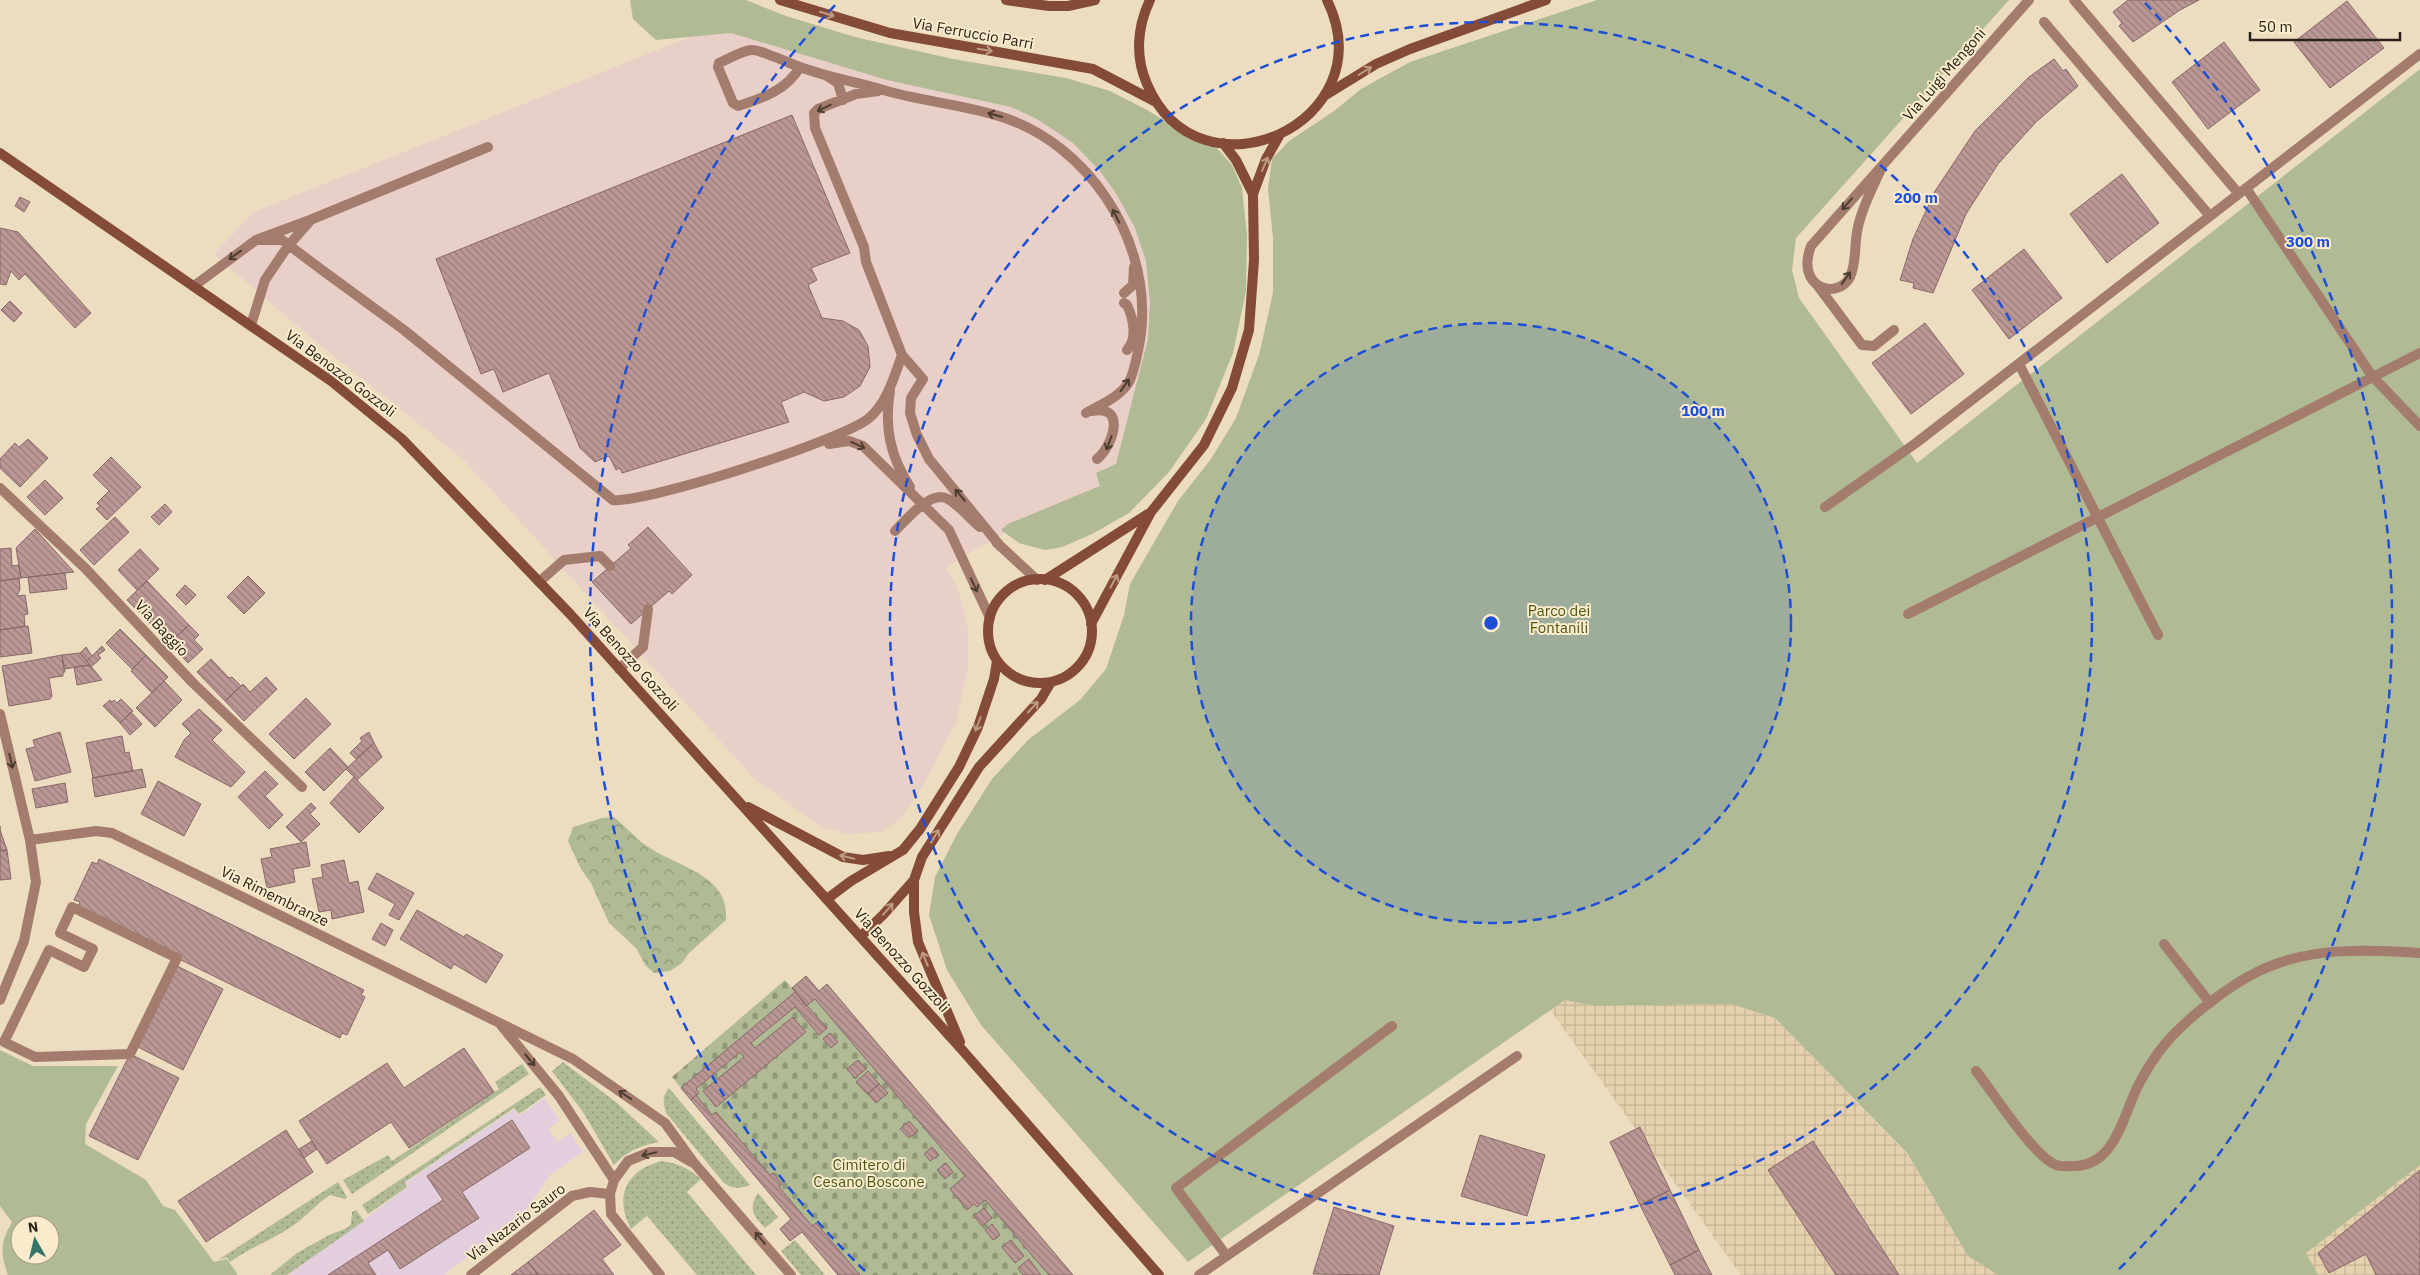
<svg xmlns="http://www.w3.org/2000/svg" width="2420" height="1275" font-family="'IBM Plex Sans',sans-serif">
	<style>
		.commercial { fill: #e8cfc7 }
		.industrial { fill: url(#industrial-grid) }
		.education { fill: #e3cedd }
		.grass { fill: url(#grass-dots) }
		.forest { fill: url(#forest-crowns) }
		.cemetery { fill: url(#cemetery-stones) }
		.park { fill: #b0ba94; fill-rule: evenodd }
		.building { fill: url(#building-back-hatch); stroke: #886866 }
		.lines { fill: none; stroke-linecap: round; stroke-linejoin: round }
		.lane { stroke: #a47c6e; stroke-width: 10 }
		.street { stroke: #a47c6e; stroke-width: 10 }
		.secondary { stroke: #844b38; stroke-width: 10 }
		.oneway { stroke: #bf9b82 }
		.oneway2 { stroke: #4d3d31 }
		.ring { fill: none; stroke: #1d4ed8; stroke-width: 2.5; stroke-dasharray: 9 6 }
		.labels { text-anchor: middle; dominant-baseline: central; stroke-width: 4; stroke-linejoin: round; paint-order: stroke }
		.street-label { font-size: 15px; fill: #282217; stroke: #faebcd }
		.park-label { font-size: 15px; fill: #4a5814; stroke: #faebcd }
		.centre { fill: #1d4ed8; stroke: #faebcd; stroke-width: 2.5 }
		.ring-label { font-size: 15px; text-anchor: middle; font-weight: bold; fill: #1d4ed8; stroke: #faebcd; stroke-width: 4; stroke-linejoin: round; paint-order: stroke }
	</style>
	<defs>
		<pattern id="industrial-grid" width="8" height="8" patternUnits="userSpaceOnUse" patternTransform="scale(1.25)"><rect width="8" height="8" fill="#e5d1ae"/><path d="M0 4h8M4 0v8" fill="none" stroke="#c4b395"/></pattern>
		<pattern id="grass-dots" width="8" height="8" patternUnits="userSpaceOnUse" patternTransform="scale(1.25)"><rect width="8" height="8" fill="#b0ba94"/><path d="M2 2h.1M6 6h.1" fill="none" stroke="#8f9778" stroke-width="1.8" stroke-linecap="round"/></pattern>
		<pattern id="forest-crowns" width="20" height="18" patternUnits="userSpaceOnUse" patternTransform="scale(1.25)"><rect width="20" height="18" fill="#b0ba94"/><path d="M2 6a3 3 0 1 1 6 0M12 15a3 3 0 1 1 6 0" fill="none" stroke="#8f9778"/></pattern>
		<pattern id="cemetery-stones" width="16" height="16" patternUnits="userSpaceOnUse" patternTransform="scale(1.25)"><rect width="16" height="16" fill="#b0ba94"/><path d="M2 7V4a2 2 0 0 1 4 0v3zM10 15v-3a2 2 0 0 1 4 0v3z" fill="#8f9778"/></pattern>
		<pattern id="building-back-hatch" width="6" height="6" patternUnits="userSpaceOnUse" patternTransform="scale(1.25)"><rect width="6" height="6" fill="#bb9896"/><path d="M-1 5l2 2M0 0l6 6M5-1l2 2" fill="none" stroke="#987c79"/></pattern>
	</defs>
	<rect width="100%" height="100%" fill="#edddc0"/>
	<!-- commercial -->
	<path class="commercial" d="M727,27L1021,108L1065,132L1102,164L1130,209L1146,250L1153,291L1151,336L1121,461L1102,487L1015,526L946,567L958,589L968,630V667L956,723L921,789L899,820L880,832L847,834L821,827L755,779L463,459L315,341L214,254L254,212L687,38Z"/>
	<!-- industrial -->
	<path class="industrial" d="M1565,1000L1594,1006L1731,1004L1775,1018L1907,1154L1968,1256L1998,1275H1741L1550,1010Z
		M2420,1165V1275H2318L2306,1253Z"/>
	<!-- education -->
	<path class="education" d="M544,1098L560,1120L548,1129L558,1142L570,1133L583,1152L550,1175L526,1211L444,1275H288L408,1187L405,1183L514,1109L519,1116Z"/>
	<!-- grass -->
	<path class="grass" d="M563,1062L617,1103L659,1142C639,1146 628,1151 614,1165L583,1112L552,1071Z
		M522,1064L529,1074L352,1194L343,1180L388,1155L392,1161L499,1089L495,1082Z
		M540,1087L546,1095L519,1114L514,1108L405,1182L407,1187L368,1214L362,1205Z
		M669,1088L750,1185C740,1189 733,1189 724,1183L666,1113C663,1102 662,1097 669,1088Z
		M661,1161C678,1163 688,1168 701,1179L687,1192L756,1275H697L647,1216L631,1229C614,1196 626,1171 661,1161Z
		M338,1182L347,1197L345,1199L330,1195C316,1204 305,1218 291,1227C272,1240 249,1248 230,1262L227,1257L218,1260Z
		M758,1193L778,1217L765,1228C753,1216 748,1208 758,1193Z
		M356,1210L364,1221L287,1275H270L297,1253L329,1235L347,1228L351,1224L352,1212Z
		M795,1240L825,1275H801L781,1251Z"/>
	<!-- forest -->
	<path class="forest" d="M614,817C626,827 637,840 650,848C678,867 730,875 726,920L689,953L682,963L670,971L654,973L646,966L636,948L609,923L591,883L581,869L568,841L573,827L602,818Z"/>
	<!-- cemetery -->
	<path class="cemetery" d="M806,976L819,991L827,984L1073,1275H838L802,1232L790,1241L780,1229L791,1219L672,1077L785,980L792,988Z"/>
	<!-- park -->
	<path class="park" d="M630,0H746L786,16L855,37L953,59L1066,78L1110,91L1147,110L1183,132L1216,147L1232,165L1242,188L1247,236L1246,291L1233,353L1206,419L1169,472L1129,513L1092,534L1062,547L1045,550L1019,543L1001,530L1008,524L1100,486L1096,473L1116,464L1148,339L1150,302L1146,261L1135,228L1117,195L1100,171L1073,143L1037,119L1011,107L887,80L731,33L656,40L633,19Z
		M1597,0H2009L1796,238L1792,270L1799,298L1917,463L2420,69V1165L2306,1253L2318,1275H1998L1968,1256L1907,1153L1775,1018L1731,1004L1594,1006L1565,1000L1188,1262L981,1025L947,970L929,915L935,877L957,834L992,779L1028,740L1080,700L1106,669L1124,615L1130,584L1178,501L1211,459L1236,418L1259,355L1273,293V238L1268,189L1272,159L1289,141L1334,111L1361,89L1410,62Z
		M0,1050L33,1066H118L86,1124L85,1144L146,1180L163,1206L175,1210L214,1262L227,1259L238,1275H8C0,1253 0,1243 12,1222L0,1206ZM20,1225H50V1255H20Z"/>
	<!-- building -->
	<path class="building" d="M2128,0H2199L2180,10L2133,42L2119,26L2122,23L2113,12Z
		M2347,1L2384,48L2330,88L2294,42Z
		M2224,42L2260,90L2208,129L2172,82Z
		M2054,59L2063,71L2066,69L2078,86L2036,122L1998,164L1966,214L1933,293L1913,288L1914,283L1900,280L1913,239L1935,191L1975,131L2029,77Z
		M792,115L850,253L811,268L817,280L808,285L822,318L843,321L859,330L868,346L870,367L860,386L844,397L824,401L804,392L781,402L789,422L622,473L620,468L616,470L609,456L595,462L580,448L549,373L503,392L494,369L481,374L436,259Z
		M2122,174L2159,223L2107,263L2070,214Z
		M20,197L30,202L24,212L15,206Z
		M0,228L18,232L91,313L75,328L25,274L19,280L11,271L6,285L0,284Z
		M2024,249L2062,298L2009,339L1972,290Z
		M10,301L22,313L14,322L1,310Z
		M1925,323L1964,374L1911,414L1872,363Z
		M28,439L48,458L20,487L0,468V459L15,443L19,447Z
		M111,457L141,487L107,520L96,509L100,506L97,503L109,491L93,475Z
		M45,480L63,498L45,515L27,497Z
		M165,504L172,512L159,525L151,517Z
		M115,517L129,532L94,565L80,550Z
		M648,527L692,575L672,594L669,591L631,624L592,582L631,548L628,545Z
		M35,529L74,572L21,578L16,548Z
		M11,548L12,566L19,565L21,578L0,581V549Z
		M140,549L159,569L137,590L118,570Z
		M65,573L67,589L30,593L28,577Z
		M248,576L265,593L244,614L227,597Z
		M19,578L20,589L17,596L25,595L28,614L24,615L25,626L0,630V581Z
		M147,581L189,625L169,643L127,600Z
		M185,585L196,595L186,605L176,595Z
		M189,625L199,635L194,640L203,649L188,663L169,643Z
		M28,626L32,653L0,657V630Z
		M120,629L146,655L132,669L106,643Z
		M102,646L105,650L98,655L101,658L91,667L87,661Z
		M86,647L92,656L87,661L80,653Z
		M80,653L90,665L64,669L62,655Z
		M62,655L65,672H63V676L49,678L52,696L50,699L9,706L2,666Z
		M146,655L168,677L152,693L131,671Z
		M211,659L229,678L232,677L241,686L225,701L197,672Z
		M90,665L102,680L77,685L74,667Z
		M266,677L277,689L244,721L225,701L243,684L250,692Z
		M164,681L182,700L155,727L136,708Z
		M306,698L331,724L294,759L269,734Z
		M121,699L133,711L120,723L103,706L110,700L112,702L114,700L117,703Z
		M199,709L222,730L212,740L245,772L231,787L175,757L184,740L191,733L182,724Z
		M131,712L142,724L130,735L120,723Z
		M60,732L71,772L35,781L26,749L35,747L33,740Z
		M369,732L374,743L356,759L350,753L362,741L360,738Z
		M122,736L125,753L129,752L133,771L93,778L86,743Z
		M374,743L382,757L357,780L346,769Z
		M330,748L348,767L324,791L305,772Z
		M142,769L146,787L95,797L92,778Z
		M265,771L278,784L265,796L283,815L269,829L238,797Z
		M354,777L384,808L359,833L330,803Z
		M158,781L201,804L184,836L141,814Z
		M65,783L68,802L36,808L32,789Z
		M311,803L316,808L310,814L320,824L301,842L286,827Z
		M0,826V830L7,850L0,851Z
		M306,842L310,866L293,869L295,882L267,888L261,859L272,857L270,849Z
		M7,850L11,879L0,880V851Z
		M99,859L364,990L361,995L365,997L347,1035L342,1033L340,1038L77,909L80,902L74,900L92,862L97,864Z
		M344,860L349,883L358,881L364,912L332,919L331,910L319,912L312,879L323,877L321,865Z
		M377,873L414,893L399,920L389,915L395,904L368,889Z
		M417,910L464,937L466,934L503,955L486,983L454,964L451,969L400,939Z
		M381,923L393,930L385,946L372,939Z
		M175,965L223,989L183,1070L134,1045Z
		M806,976L819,991L827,984L1073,1275H1049L985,1200L977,1207L974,1204L967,1210L950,1189L965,1176L815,999L806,1006L792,988Z
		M795,992L827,1028L819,1035L795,1007L751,1043L755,1048L793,1017L806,1032L716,1107L703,1091L744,1057L740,1052L696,1089L699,1093L691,1100L681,1088Z
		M830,1033L838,1042L831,1048L823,1039Z
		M464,1048L494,1092L409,1148L391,1122L327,1164L299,1121L387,1063L404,1088Z
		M130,1054L179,1078L138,1160L89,1136Z
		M858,1060L866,1069L855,1078L847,1069Z
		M868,1071L879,1084L867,1094L856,1082Z
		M879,1084L888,1093L876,1103L868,1094Z
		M696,1095L712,1115L716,1112L770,1175L773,1173L782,1184L779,1187L812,1226L816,1223L860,1275H838L802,1232L790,1241L780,1229L791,1219L691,1100Z
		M512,1120L530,1148L462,1192L479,1218L400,1269L388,1250L368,1263L376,1275H328L443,1200L427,1176Z
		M909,1121L918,1131L909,1138L900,1129Z
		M1640,1127L1670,1190L1640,1205L1610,1142Z
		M286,1130L313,1172L206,1242L178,1201Z
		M1480,1135L1545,1155L1527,1216L1461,1196Z
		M312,1141L317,1149L304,1158L299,1149Z
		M1813,1141L1899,1275H1836L1768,1170Z
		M932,1147L939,1155L930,1161L924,1154Z
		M946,1163L953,1172L945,1179L937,1170Z
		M2420,1170V1275H2376L2366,1254L2329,1273L2318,1253Z
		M1670,1190L1699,1250L1670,1265L1640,1205Z
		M1334,1207L1394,1226L1379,1275L1313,1274Z
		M984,1208L992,1218L982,1226L974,1216Z
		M594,1210L621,1245L602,1259L614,1275H538L528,1262Z
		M992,1224L1000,1235L993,1240L985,1230Z
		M1011,1240L1024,1256L1015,1263L1002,1247Z
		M1699,1250L1712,1275H1675L1670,1265Z
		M1029,1259L1041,1275H1023L1018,1268Z
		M528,1262L538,1275H511Z"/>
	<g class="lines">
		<!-- lane -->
		<path class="lane" d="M800,67C786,91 762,98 738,106L733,103L718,67L719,63C729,59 741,51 751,50C757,49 766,54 772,56C782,59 791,64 800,67C826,77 854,81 880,89C921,102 965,104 1005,118C1087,146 1146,234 1142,320C1142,334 1135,371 1129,382C1120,397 1100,405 1086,413
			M827,76L838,83L843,100
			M878,91L856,94L818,109L814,113L815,128L864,247L866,262L902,355L923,379L911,398L910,413L917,435L929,459L1001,547
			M256,240H282L322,270L404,330L613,500C643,504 844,440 869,418C887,403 894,377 902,355
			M194,286L256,240L310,220L488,147
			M1818,286L1862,345L1874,346L1894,330
			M1124,293L1133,285L1134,267
			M1124,303L1127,305C1133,318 1138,338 1127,350
			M251,325L265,280L288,246L310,221
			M890,391C884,427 890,456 910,487
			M1092,411C1127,404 1113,446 1097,459
			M829,444L849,441L863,446L949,530L990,618
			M895,531C906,520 931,489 948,499C959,505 970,519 980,527
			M996,542L1037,580
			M539,582L564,560L600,556L610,566
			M619,669L643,647L648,609
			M72,907L177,958L130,1054L35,1057L4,1042L49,950L84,967L93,949L60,933Z
			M1226,1255L1176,1188L1392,1026"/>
		<!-- street -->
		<path class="street" d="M2074,0L2239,194
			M2044,22L2210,216
			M1881,169C1873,187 1862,207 1858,227C1854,242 1857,262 1850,277C1837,301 1795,288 1811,246L2029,0
			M2246,188L2372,376L2420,426
			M2019,364L2158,635
			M0,488L85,568L193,683L302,787
			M1825,507L1916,443L2420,54
			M1908,614L2420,353
			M0,714L30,840L36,882L24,941L0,1000
			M30,840L96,831L112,833L573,1059L665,1123L694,1163L791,1275
			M2164,944L2210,1003
			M501,1025L559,1096L614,1180
			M1976,1071C1993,1092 2033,1156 2056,1165C2060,1167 2067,1166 2071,1166C2117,1168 2123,1112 2140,1082C2147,1069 2156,1055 2165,1044C2185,1020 2228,986 2257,972C2306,947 2366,949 2420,953
			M471,1275L572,1196L590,1192L610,1194
			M660,1275L611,1214L610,1194L614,1180L628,1161L650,1152H674L691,1162
			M1199,1275L1517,1056"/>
		<!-- secondary -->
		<path class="secondary" d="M780,0L890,33L1093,69L1156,102
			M1006,0L1049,6H1068L1095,0
			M1150,0C1137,27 1135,57 1147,84C1199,207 1387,123 1327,0
			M1324,96L1376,64L1410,49L1546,0
			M1223,143L1236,160L1253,194
			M0,153L331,381L402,439L571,615L964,1052L1159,1275
			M988 631a52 52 0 1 1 104 0a52 52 0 1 1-104 0Z
			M1045,580L1148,514
			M1091,624L1151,512L1204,445L1232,388L1249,330L1254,260L1253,194L1266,159L1279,136
			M748,807L843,857L863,860L889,856
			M914,880V912L918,942L960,1042
			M827,899L851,881L903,850L920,829L959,767L978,727L994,679L997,661
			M861,936L883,915L914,880L922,857L979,767L1041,699L1051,682"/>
	</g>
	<!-- one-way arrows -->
	<defs><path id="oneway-shaft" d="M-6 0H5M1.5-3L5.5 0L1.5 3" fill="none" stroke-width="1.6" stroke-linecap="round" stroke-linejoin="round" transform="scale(1.25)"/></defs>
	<g class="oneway">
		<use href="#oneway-shaft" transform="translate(827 14) rotate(17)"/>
		<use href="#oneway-shaft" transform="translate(985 50) rotate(10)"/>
		<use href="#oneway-shaft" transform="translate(1365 71) rotate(-32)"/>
		<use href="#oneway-shaft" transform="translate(1265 164) rotate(-67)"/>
		<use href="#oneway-shaft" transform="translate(1114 581) rotate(-62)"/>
		<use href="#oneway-shaft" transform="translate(1033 707) rotate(-47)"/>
		<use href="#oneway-shaft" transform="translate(978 724) rotate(111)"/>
		<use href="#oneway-shaft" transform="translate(935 836) rotate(-58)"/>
		<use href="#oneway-shaft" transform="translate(847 857) rotate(-166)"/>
		<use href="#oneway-shaft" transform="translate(888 909) rotate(-49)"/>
		<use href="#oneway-shaft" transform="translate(925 959) rotate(-112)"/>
	</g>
	<g class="oneway2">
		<use href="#oneway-shaft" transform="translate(824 108) rotate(154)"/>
		<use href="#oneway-shaft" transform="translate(995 115) rotate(-164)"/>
		<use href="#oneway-shaft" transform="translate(1847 204) rotate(131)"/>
		<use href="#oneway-shaft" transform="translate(1116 216) rotate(-117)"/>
		<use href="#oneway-shaft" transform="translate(235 255) rotate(144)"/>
		<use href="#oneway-shaft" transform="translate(1846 278) rotate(-55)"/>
		<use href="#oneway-shaft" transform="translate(1125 385) rotate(-54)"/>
		<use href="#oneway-shaft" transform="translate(1109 443) rotate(110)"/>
		<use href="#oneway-shaft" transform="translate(858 445) rotate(25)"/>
		<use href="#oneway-shaft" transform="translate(960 495) rotate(-130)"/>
		<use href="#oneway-shaft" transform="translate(974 585) rotate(65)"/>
		<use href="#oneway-shaft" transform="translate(11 761) rotate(77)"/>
		<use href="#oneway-shaft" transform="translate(530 1060) rotate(50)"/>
		<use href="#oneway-shaft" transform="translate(625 1095) rotate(-146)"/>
		<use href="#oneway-shaft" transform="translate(649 1154) rotate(166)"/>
		<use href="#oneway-shaft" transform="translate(760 1238) rotate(-130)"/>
	</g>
	<!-- distance rings -->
	<circle cx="1491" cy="623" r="300" fill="#1d4ed8" fill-opacity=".12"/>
	<g class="ring">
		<circle cx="1491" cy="623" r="300"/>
		<circle cx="1491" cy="623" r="601"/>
		<path d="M865 1271A901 901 0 0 1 837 3M2145 3A901 901 0 0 1 2117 1271"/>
	</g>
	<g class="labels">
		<!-- street labels -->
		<g class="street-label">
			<text transform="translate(973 33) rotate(10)">Via Ferruccio Parri</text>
			<text transform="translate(1944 74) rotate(-49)">Via Luigi Mengoni</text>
			<text transform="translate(341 373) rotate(37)">Via Benozzo Gozzoli</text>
			<text transform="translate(162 628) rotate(47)">Via Baggio</text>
			<text transform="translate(631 659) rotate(48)">Via Benozzo Gozzoli</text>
			<text transform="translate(275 896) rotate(26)">Via Rimembranze</text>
			<text transform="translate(902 960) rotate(48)">Via Benozzo Gozzoli</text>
			<text transform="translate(516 1222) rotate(-37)">Via Nazario Sauro</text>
		</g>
		<!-- park labels -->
		<g class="park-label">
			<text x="1559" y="610">Parco dei<tspan x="1559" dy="17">Fontanili</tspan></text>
			<text x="869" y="1164">Cimitero di<tspan x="869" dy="17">Cesano Boscone</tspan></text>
		</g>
	</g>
	<circle cx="1491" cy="623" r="8" class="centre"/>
	<g class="ring-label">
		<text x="1916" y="203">200 m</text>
		<text x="2308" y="247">300 m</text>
		<text x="1703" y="416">100 m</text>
	</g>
	<!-- north arrow -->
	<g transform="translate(35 1240) rotate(352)"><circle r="24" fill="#faebcd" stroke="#a69b84"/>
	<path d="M0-4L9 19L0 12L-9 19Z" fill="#347667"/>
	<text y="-8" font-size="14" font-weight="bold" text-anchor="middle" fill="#282217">N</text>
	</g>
	<!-- scale -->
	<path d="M2250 32v8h150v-8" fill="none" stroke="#282217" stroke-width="2.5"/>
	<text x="2258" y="32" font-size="15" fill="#282217" stroke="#faebcd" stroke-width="4" paint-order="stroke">50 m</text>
</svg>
